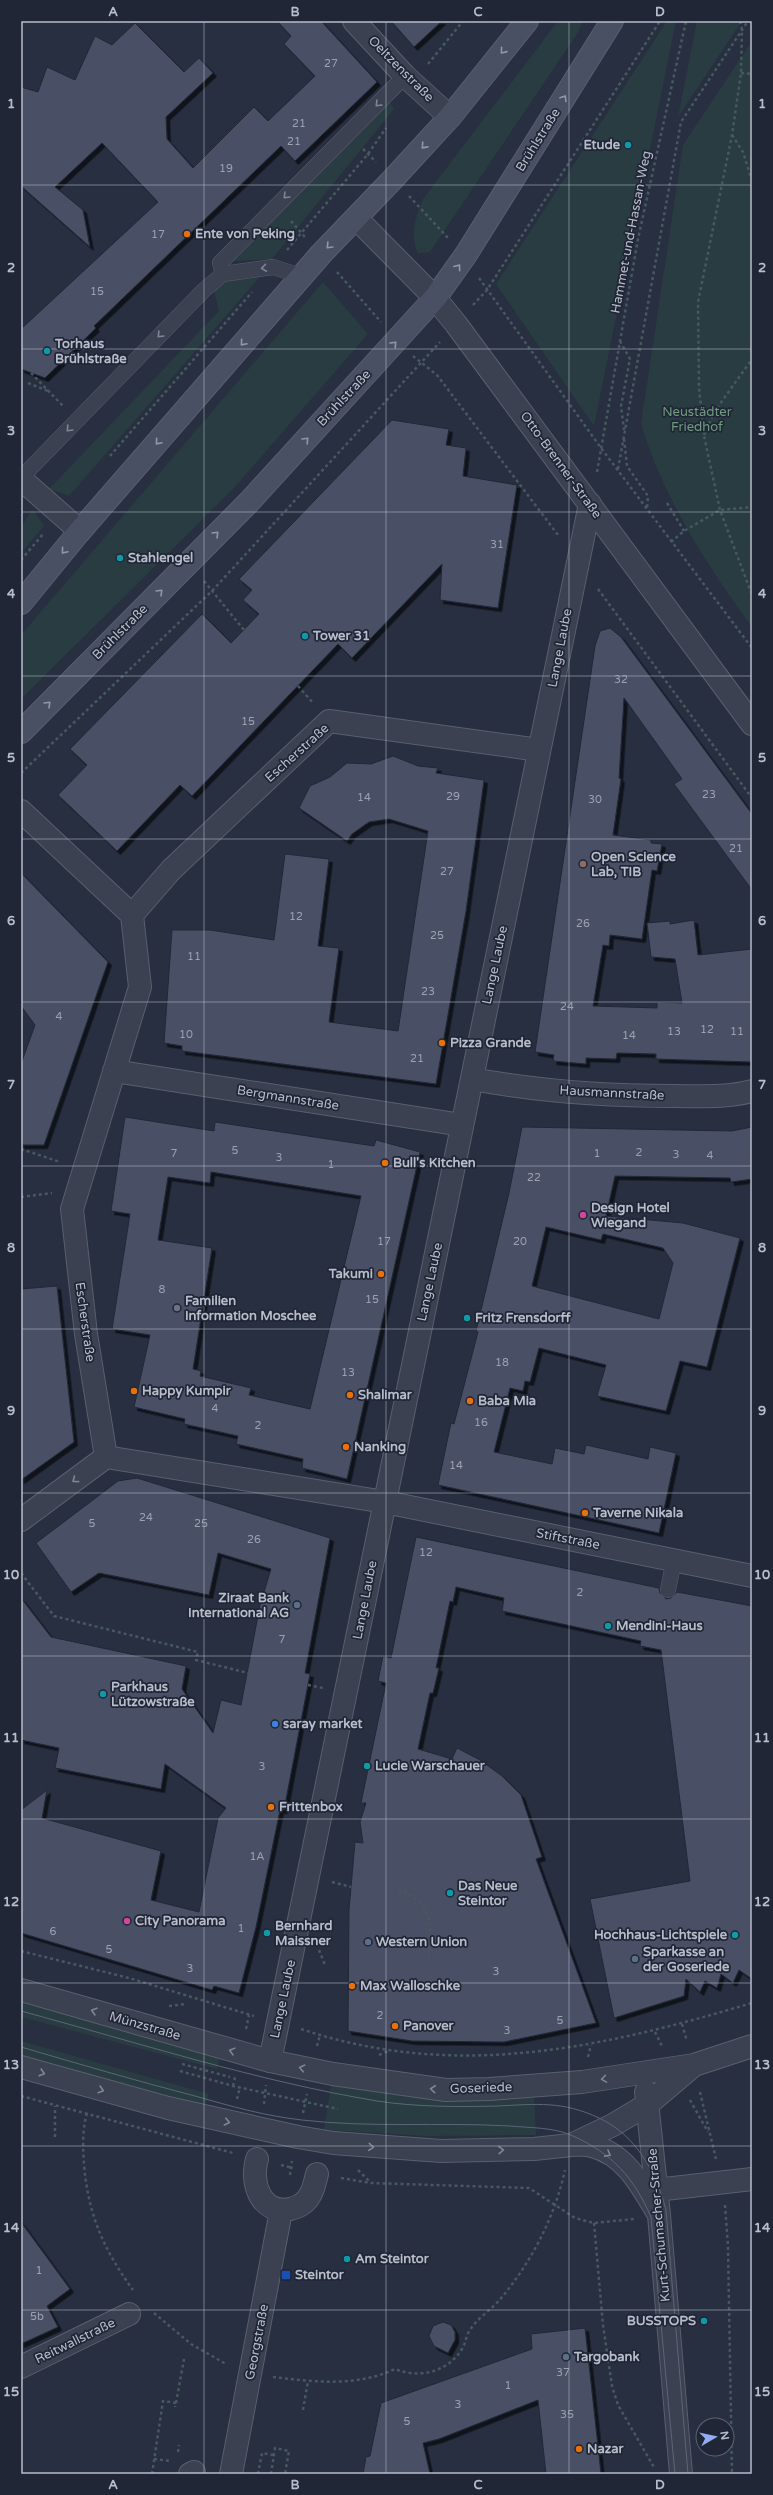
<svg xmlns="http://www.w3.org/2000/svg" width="773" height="2495" font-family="'Varela Round',sans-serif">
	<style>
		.green { fill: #293c42 }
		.building { fill: #485065; stroke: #222838; fill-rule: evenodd; filter: url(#shadow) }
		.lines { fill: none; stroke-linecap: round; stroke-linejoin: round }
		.service-casing { stroke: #595f6e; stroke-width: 16 }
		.pedestrian-casing { stroke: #595f6e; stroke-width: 24 }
		.minor-casing { stroke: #595f6e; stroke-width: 24 }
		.tertiary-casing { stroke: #595f6e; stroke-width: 24 }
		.secondary-casing { stroke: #595f6e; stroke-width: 24 }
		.path { stroke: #47595f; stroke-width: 2.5; stroke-dasharray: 3 3; stroke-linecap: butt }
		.service { stroke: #3b4151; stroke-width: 15 }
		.pedestrian { stroke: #3b4151; stroke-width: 22 }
		.minor { stroke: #3b4151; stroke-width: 22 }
		.tertiary { stroke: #3b4151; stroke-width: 22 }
		.secondary { stroke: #495064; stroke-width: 22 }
		.tram { stroke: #5d6578; stroke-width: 1 }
		.oneway { stroke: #9197a7 }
		.oneway2 { stroke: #808594 }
		.grid { fill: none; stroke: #b8bdcb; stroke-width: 1; stroke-opacity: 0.55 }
		.culture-dot { fill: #0f9aa8; stroke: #202636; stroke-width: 1.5 }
		.food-dot { fill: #e8710a; stroke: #202636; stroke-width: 1.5 }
		.education-dot { fill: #8d6e63; stroke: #202636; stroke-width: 1.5 }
		.hotel-dot { fill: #d1479c; stroke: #202636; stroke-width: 1.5 }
		.worship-dot { fill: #6b7280; stroke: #202636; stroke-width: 1.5 }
		.service-dot { fill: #5c6f8a; stroke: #202636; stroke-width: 1.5 }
		.shop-dot { fill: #3f7fe0; stroke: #202636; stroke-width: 1.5 }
		.transit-dot { fill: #1a4fb4; stroke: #202636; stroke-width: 1.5 }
		.labels { text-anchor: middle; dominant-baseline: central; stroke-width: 3.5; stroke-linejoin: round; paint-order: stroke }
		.number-label { font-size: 11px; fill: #9ca2b2 }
		.street-label { font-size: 13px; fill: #b8bdcb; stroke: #202636 }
		.poi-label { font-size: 13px; font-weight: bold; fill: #b8bdcb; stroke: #202636; text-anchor: start }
		.park-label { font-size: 13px; fill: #709b7f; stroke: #202636 }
		.neatline { fill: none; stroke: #b8bdcb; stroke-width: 1.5 }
		.grid-label { font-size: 13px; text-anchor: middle; font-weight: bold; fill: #b8bdcb }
	</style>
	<defs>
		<filter id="shadow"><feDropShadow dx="3.5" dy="3.5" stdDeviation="0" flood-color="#0009"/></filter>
	</defs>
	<rect width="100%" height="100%" fill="#272f41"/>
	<!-- green -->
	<path class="green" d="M558,21H583L577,34L430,252L418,253C409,236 416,216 423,199Z
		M667,21H676L594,426L496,284Z
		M697,21H742L678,117Z
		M752,41V627C706,564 664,499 641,424L683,145Z
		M389,101L394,109L272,259L233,261Z
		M260,277L69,496L49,489L219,311L214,290L223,282Z
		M323,282L368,334L234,488L21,699V635Z
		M33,509L44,526L21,553V527Z
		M21,2003L220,2056L217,2069L21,2017Z
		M21,2041L209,2094L204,2109L21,2055Z
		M331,2085L411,2095H534L536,2135L429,2136L324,2130Z"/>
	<!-- building -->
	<path class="building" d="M277,21H321L377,82L295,161L281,146L94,326L96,328L45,378L21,369V329L158,202L102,143L55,187L83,210L90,247L21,186V87L38,92L47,67L75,80L95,36L112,45L135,23L184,72L199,58L213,73L166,117L167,139L193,168L254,107L268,121L315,76L284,44L291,36Z
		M391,21H442L414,47Z
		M392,420L449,429L446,445L466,448L463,476L517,485L498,608L440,600L442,564L352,658L338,644L192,796L180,785L117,851L58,795L87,765L70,749L202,614L231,643L259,614L243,600L252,590L239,579Z
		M610,628L621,637L752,814V890L674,784L682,779L624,698L619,778L621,779L613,835L651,840V843L662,844L657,871L652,870L642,939L610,935L609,946L603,945L593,1006L657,1008V1002L682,1003L675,959L651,957L647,923L670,921V924L694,920L698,955L752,949V1062L656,1059V1054L617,1053L616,1059L586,1058V1064L553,1061L554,1055L535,1052L595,646L600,631Z
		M393,756L418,766L438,768L436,773L484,780L466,911L436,1084L182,1051V1046L164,1043L172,930H210L274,940L285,854L329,859L318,946L339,948L329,1022L398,1031L428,831L389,819L369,822L352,834L347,841L299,808L310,786L330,777L347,763L371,764Z
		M21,873L108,962L44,1145H21V1064L35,1025L21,1006Z
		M125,1117L214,1131L215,1122L374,1146L376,1140L420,1152L347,1479L302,1468L303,1459L236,1444L238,1436L184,1424L185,1419L134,1407L150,1335L112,1329L130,1214L111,1211ZM211,1172L361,1196L310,1409L249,1395L251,1388L200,1376L201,1371L193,1369L212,1248L158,1240L168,1177L210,1183Z
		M522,1127L732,1131L752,1127V1179L731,1182L730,1178L615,1176L606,1216L683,1223L740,1238L707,1367L680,1361L666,1411L597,1396L606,1365L539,1348L530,1382L525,1381L523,1391L510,1388L494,1452L552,1464L555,1448L584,1454L586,1445L648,1459L650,1447L676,1453L659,1533L438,1485L451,1423L454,1424L478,1332L476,1331L509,1193ZM546,1227L601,1240L603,1234L663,1248L673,1263L659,1319L532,1286Z
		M57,1286L74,1442L21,1480V1289Z
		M137,1478L330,1538L305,1673L310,1674L284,1810H280L256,1927L239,1993L214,1986L212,1990L21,1933V1810L47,1790L42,1818L161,1851L151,1900L199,1912L218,1818L226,1808L165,1764L161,1789L55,1768L59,1748L21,1740V1598L51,1637L186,1666L182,1689L213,1733L221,1700L241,1705L260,1605L271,1569L218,1553L209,1595L99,1573L71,1592L36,1543L118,1481Z
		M416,1537L659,1588L660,1593L666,1599L671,1598L677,1592L752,1606V1979L739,1970L733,1983L721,1974L717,1988L705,1981L700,1992L686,1979L684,1996L614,2018L590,1899L690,1881L661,1650L640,1646L641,1641L502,1611L504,1598L456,1587L453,1602L450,1601L436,1668H439L433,1693H430L418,1749L452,1759L457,1748L480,1760L502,1776L521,1795L542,1857L536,1859L596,2023L504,2042L412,2041L348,2031L349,1910L355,1842L363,1843L360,1822L366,1803H361L386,1683L378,1681L383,1656L391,1658Z
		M21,2222L70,2289L47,2306L58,2327L21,2344Z
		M443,2322L451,2325L455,2332V2340L448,2353L434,2346L429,2336L433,2326Z
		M585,2328L601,2474H546L538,2400L439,2439L423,2443L430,2474H363L366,2457L370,2456L381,2403L532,2349L531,2334Z"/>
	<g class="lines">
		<!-- service casing -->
		<g class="service-casing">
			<path id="service" d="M223,274L220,263L405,76
				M21,478L204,290L223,274L273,267L301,276
				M668,1590L674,1560"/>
		</g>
		<!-- pedestrian casing -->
		<g class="pedestrian-casing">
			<path id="pedestrian" d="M257,2159C250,2183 261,2215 290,2209C299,2207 306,2203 310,2195C314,2189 315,2181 317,2174
				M656,2190L752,2179
				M21,2367L129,2314
				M231,2474L281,2211"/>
		</g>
		<!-- minor casing -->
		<g class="minor-casing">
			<path id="minor" d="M354,21L405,76L450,117
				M21,479L80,531
				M21,811L132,915L140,987L72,1209L86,1334L106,1457
				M132,915L171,870L329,721L539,750
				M114,1071L462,1125
				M472,1079C538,1091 606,1096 674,1096C700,1096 726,1098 752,1091
				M106,1457L385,1502L752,1576
				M21,1520L106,1457
				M270,2061L590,504
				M190,2474L194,2472"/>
		</g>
		<!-- tertiary casing -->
		<g class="tertiary-casing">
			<path id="tertiary" d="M356,218L435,298L456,324L752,724
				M21,1990L270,2061L333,2074L446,2090L489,2089L582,2082L694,2065L752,2046
				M21,2067L168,2108L298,2137L333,2143L441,2151L534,2149L571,2145L613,2125L648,2104L694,2065
				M646,2092L659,2215L681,2474
				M571,2145C578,2145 586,2144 592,2146C625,2154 641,2185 656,2210"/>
		</g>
		<!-- secondary casing -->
		<g class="secondary-casing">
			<path id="secondary" d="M21,603L80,531L321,254L393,179L450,117L527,21
				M21,732L249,502L435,298L465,256L612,21"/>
		</g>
		<!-- path -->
		<path class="path" d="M740,21L742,30L741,73L732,135L698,302L699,388L704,436L720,510L752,595
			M428,64L463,21
			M741,73L752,74
			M732,135L743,152L752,181
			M363,149L376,162
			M409,196L448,238
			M291,221L305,237
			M287,250L368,154L386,128
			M337,272L381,322
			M479,278L601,448L752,648
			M473,305L487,290L660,21
			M620,341L630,359L621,406L624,430
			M413,356L437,375L558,535
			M31,373L63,406
			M28,383L48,391
			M704,435L715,411L752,359
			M624,439L627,466L648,496L647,509
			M110,456L252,292
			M618,469L681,122L748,21
			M597,472L638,239L686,21
			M667,503L684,531
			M671,542L684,531L720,510L752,507
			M21,560L44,533
			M204,581L244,630
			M598,589L752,798
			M298,686L313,703
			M21,773L212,591L440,342
			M21,1149L60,1162
			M21,1197L52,1193
			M21,1573L54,1616L198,1652L196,1660L248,1673
			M308,1685L323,1688
			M332,1882L351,1887
			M398,1890C435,1903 430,1924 429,1957
			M319,1950L325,1965
			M21,1951L129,1978L254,2016
			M169,2006L186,2004
			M682,2024L687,2041
			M246,2029L249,2015
			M301,2029C456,2081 601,2048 752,2003
			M655,2032L662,2046
			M317,2046L320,2035
			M379,2055L391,2050
			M588,2057L591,2045
			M182,2064L230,2077
			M180,2071L233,2086L338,2109
			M233,2086L235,2077
			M700,2092L716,2159
			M21,2096L233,2153
			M237,2099L240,2087
			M690,2100L708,2132
			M264,2104L266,2085
			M87,2113C82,2130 83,2147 84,2164C88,2215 104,2250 133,2290
			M303,2113L307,2094
			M55,2137V2106
			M281,2165L293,2168
			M358,2170L370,2182
			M290,2175L292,2161
			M341,2178L370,2183L529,2188L575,2218L594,2223L634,2219
			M725,2205L728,2246L732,2474
			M594,2223L603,2325L612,2386L618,2405L655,2469
			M154,2313L191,2344L226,2364
			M273,2377C314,2382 357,2387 395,2369C419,2379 448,2372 462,2349C466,2343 466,2335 470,2330C478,2317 493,2309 502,2297C532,2261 555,2216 565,2170
			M176,2403L184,2359
			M303,2410L308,2381
			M178,2452L179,2445
			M154,2459L170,2461
			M152,2474L163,2401L176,2403L175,2407
			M258,2474L262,2453L274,2455
			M271,2474L275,2448L289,2451L285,2474"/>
		<!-- service -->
		<use href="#service" class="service"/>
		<!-- pedestrian -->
		<use href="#pedestrian" class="pedestrian"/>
		<!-- minor -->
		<use href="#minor" class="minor"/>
		<!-- tertiary -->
		<use href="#tertiary" class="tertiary"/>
		<!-- secondary -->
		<use href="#secondary" class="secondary"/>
		<!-- tram -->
		<path class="tram" d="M21,2011C139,2043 257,2081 377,2101C416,2107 459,2107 498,2106C537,2104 563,2101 599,2118C636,2135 656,2172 666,2210L688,2474
			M21,2047C79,2064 137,2081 195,2096C230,2106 265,2116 302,2120C371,2128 440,2122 510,2126C530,2128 554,2127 573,2136C613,2154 634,2178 651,2217L675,2474"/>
	</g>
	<!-- one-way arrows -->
	<defs><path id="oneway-chevron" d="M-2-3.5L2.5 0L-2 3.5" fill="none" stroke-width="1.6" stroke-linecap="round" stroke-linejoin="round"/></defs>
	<g class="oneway">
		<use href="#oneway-chevron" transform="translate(503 51) rotate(129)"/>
		<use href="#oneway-chevron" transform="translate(564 98) rotate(-58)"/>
		<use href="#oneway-chevron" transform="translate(424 146) rotate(132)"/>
		<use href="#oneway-chevron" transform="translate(329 246) rotate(134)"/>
		<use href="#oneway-chevron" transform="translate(458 267) rotate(-54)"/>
		<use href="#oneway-chevron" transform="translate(243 343) rotate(131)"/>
		<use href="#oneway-chevron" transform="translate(394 344) rotate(-47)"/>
		<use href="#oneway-chevron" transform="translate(306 440) rotate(-47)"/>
		<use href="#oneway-chevron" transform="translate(158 442) rotate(131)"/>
		<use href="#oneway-chevron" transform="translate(216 534) rotate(-45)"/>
		<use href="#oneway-chevron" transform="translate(64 551) rotate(130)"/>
		<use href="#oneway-chevron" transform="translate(160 592) rotate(-45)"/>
		<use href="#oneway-chevron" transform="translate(48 704) rotate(-45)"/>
	</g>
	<g class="oneway2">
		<use href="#oneway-chevron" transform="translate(378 104) rotate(134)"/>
		<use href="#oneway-chevron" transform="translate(286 196) rotate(135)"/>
		<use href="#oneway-chevron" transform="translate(264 268) rotate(172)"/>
		<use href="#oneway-chevron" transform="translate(160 335) rotate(134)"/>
		<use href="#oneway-chevron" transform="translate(69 429) rotate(134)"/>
		<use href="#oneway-chevron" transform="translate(75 1480) rotate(143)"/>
		<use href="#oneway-chevron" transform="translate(94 2011) rotate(-164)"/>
		<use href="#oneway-chevron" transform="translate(232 2051) rotate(-165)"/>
		<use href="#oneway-chevron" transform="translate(302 2068) rotate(-167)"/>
		<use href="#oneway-chevron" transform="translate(42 2073) rotate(17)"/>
		<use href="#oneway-chevron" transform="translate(604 2079) rotate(171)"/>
		<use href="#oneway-chevron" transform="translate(433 2089) rotate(-174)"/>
		<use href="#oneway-chevron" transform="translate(101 2090) rotate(16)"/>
		<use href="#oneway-chevron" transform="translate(227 2122) rotate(13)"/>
		<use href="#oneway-chevron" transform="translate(371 2147) rotate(5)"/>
		<use href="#oneway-chevron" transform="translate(501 2150) rotate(-2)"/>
		<use href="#oneway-chevron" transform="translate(608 2154) rotate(29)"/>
	</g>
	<!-- grid -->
	<path class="grid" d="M204,21V2474M386,21V2474M569,21V2474M21,185H752M21,349H752M21,512H752M21,676H752M21,839H752M21,1002H752M21,1166H752M21,1329H752M21,1493H752M21,1656H752M21,1819H752M21,1983H752M21,2146H752M21,2310H752"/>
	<!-- markers -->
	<g class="culture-dot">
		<circle cx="628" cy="145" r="4"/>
		<circle cx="47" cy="351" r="4"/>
		<circle cx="120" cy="558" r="4"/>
		<circle cx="305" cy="636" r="4"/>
		<circle cx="467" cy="1318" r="4"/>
		<circle cx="608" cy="1626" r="4"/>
		<circle cx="103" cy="1694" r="4"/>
		<circle cx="367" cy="1766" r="4"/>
		<circle cx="450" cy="1893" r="4"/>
		<circle cx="267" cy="1933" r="4"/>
		<circle cx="735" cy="1935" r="4"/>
		<circle cx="347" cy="2259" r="4"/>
		<circle cx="704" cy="2321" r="4"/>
	</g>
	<g class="food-dot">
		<circle cx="187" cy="234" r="4"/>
		<circle cx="442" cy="1043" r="4"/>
		<circle cx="385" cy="1163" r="4"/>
		<circle cx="381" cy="1274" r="4"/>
		<circle cx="134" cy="1391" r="4"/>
		<circle cx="350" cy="1395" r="4"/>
		<circle cx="470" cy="1401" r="4"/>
		<circle cx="346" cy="1447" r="4"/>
		<circle cx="585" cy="1513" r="4"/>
		<circle cx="271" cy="1807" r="4"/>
		<circle cx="352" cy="1986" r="4"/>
		<circle cx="395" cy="2026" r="4"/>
		<circle cx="579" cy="2449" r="4"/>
	</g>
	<circle class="education-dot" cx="583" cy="864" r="4"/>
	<g class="hotel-dot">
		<circle cx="583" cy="1215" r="4"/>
		<circle cx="127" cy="1921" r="4"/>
	</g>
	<circle class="worship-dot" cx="177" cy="1308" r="4"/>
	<g class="service-dot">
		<circle cx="297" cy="1605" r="4"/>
		<circle cx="368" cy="1942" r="4"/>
		<circle cx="635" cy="1959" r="4"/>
		<circle cx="566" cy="2357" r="4"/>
	</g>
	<circle class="shop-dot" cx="275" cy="1724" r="4"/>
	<rect class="transit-dot" x="281" y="2270" width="10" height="10" rx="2"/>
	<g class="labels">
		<!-- number labels -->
		<g class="number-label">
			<text x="331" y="63">27</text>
			<text x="299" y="123">21</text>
			<text x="294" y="141">21</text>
			<text x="226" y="168">19</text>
			<text x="158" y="234">17</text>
			<text x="97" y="291">15</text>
			<text x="497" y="544">31</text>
			<text x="621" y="679">32</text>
			<text x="248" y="721">15</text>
			<text x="709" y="794">23</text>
			<text x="453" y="796">29</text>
			<text x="364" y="797">14</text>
			<text x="595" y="799">30</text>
			<text x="736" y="848">21</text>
			<text x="447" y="871">27</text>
			<text x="296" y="916">12</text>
			<text x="583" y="923">26</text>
			<text x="437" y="935">25</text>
			<text x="194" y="956">11</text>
			<text x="428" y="991">23</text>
			<text x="567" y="1006">24</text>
			<text x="59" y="1016">4</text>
			<text x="707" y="1029">12</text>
			<text x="674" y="1031">13</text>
			<text x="737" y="1031">11</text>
			<text x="186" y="1034">10</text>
			<text x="629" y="1035">14</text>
			<text x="417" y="1058">21</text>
			<text x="235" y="1150">5</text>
			<text x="639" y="1152">2</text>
			<text x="174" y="1153">7</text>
			<text x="597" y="1153">1</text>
			<text x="676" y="1154">3</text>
			<text x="710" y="1155">4</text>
			<text x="279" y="1157">3</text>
			<text x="331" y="1164">1</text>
			<text x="534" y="1177">22</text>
			<text x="384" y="1241">17</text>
			<text x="520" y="1241">20</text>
			<text x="162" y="1289">8</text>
			<text x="372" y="1299">15</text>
			<text x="502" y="1362">18</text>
			<text x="348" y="1372">13</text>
			<text x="215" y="1408">4</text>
			<text x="481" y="1422">16</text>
			<text x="258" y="1425">2</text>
			<text x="456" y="1465">14</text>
			<text x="146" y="1517">24</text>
			<text x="92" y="1523">5</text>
			<text x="201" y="1523">25</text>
			<text x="254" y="1539">26</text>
			<text x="426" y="1552">12</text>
			<text x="580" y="1592">2</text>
			<text x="282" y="1639">7</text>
			<text x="262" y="1766">3</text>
			<text x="257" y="1856">1A</text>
			<text x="241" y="1928">1</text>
			<text x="53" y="1931">6</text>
			<text x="109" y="1949">5</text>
			<text x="190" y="1968">3</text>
			<text x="496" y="1971">3</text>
			<text x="380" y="2015">2</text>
			<text x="560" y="2020">5</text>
			<text x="507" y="2030">3</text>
			<text x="39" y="2270">1</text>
			<text x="37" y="2316">5b</text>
			<text x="563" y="2372">37</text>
			<text x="508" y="2385">1</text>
			<text x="458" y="2404">3</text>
			<text x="567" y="2414">35</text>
			<text x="407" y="2421">5</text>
		</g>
		<!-- street labels -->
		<g class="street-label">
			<text transform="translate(401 69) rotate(45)">Oeltzenstraße</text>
			<text transform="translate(538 140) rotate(-58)">Brühlstraße</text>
			<text transform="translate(631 232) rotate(-79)">Hammet-und-Hassan-Weg</text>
			<text transform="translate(344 398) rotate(-47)">Brühlstraße</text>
			<text transform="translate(561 465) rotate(54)">Otto-Brenner-Straße</text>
			<text transform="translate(120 632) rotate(-45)">Brühlstraße</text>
			<text transform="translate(560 648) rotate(-79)">Lange Laube</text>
			<text transform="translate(297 753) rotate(-42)">Escherstraße</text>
			<text transform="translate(495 965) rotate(-78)">Lange Laube</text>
			<text transform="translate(612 1093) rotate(3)">Hausmannstraße</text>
			<text transform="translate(288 1098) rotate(9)">Bergmannstraße</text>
			<text transform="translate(430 1282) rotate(-78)">Lange Laube</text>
			<text transform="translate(85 1322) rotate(82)">Escherstraße</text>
			<text transform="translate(568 1539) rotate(11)">Stiftstraße</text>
			<text transform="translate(365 1600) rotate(-79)">Lange Laube</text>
			<text transform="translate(283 1999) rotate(-78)">Lange Laube</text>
			<text transform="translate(145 2026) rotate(16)">Münzstraße</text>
			<text transform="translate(481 2088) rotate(-2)">Goseriede</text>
			<text transform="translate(659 2225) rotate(-95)">Kurt-Schumacher-Straße</text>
			<text transform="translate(75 2341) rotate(-26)">Reitwallstraße</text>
			<text transform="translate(257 2342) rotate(-79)">Georgstraße</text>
		</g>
		<!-- poi labels -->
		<g class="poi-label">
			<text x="620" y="145" text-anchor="end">Etude</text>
			<text x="195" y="234">Ente von Peking</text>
			<text x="55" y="344">Torhaus<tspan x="55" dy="15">Brühlstraße</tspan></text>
			<text x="128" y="558">Stahlengel</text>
			<text x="313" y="636">Tower 31</text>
			<text x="591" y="857">Open Science<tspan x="591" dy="15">Lab, TIB</tspan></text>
			<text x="450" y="1043">Pizza Grande</text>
			<text x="393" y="1163">Bull's Kitchen</text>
			<text x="591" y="1208">Design Hotel<tspan x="591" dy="15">Wiegand</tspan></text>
			<text x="373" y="1274" text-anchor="end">Takumi</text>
			<text x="185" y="1301">Familien<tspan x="185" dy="15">Information Moschee</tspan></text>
			<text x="475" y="1318">Fritz Frensdorff</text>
			<text x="142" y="1391">Happy Kumpir</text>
			<text x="358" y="1395">Shalimar</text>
			<text x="478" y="1401">Baba Mia</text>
			<text x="354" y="1447">Nanking</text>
			<text x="593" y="1513">Taverne Nikala</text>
			<text x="289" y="1598" text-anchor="end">Ziraat Bank<tspan x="289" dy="15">International AG</tspan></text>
			<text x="616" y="1626">Mendini-Haus</text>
			<text x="111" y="1687">Parkhaus<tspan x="111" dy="15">Lützowstraße</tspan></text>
			<text x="283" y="1724">saray market</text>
			<text x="375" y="1766">Lucie Warschauer</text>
			<text x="279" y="1807">Frittenbox</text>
			<text x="458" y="1886">Das Neue<tspan x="458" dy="15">Steintor</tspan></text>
			<text x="135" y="1921">City Panorama</text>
			<text x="275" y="1926">Bernhard<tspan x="275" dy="15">Maissner</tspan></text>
			<text x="727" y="1935" text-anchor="end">Hochhaus-Lichtspiele</text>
			<text x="376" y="1942">Western Union</text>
			<text x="643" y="1952">Sparkasse an<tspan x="643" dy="15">der Goseriede</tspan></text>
			<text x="360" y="1986">Max Walloschke</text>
			<text x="403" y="2026">Panover</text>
			<text x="355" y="2259">Am Steintor</text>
			<text x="295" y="2275">Steintor</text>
			<text x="696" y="2321" text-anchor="end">BUSSTOPS</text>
			<text x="574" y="2357">Targobank</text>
			<text x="587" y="2449">Nazar</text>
		</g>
		<!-- park labels -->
		<g class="park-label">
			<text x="697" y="412">Neustädter<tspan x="697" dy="15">Friedhof</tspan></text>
		</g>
	</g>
	<!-- border -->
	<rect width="773" height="2495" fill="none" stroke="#202636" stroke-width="44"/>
	<!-- north arrow -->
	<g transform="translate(715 2437) rotate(81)"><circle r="19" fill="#202636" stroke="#5d6272"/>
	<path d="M0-3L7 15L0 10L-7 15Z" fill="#92acf6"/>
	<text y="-6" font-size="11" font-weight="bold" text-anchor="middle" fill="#b8bdcb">N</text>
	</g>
	<rect x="22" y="22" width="729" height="2451" class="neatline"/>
	<g class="grid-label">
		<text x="113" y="16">A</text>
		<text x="295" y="16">B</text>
		<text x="478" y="16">C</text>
		<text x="660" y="16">D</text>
		<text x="11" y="108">1</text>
		<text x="762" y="108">1</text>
		<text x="11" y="272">2</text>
		<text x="762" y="272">2</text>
		<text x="11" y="435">3</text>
		<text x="762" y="435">3</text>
		<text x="11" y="598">4</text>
		<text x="762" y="598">4</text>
		<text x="11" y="762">5</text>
		<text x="762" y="762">5</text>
		<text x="11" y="925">6</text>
		<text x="762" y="925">6</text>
		<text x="11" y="1089">7</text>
		<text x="762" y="1089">7</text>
		<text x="11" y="1252">8</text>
		<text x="762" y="1252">8</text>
		<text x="11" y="1415">9</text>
		<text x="762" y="1415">9</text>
		<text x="11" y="1579">10</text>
		<text x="762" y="1579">10</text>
		<text x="11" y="1742">11</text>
		<text x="762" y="1742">11</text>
		<text x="11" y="1906">12</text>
		<text x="762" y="1906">12</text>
		<text x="11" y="2069">13</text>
		<text x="762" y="2069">13</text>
		<text x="11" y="2232">14</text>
		<text x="762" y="2232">14</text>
		<text x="11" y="2396">15</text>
		<text x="762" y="2396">15</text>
		<text x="113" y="2489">A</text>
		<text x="295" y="2489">B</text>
		<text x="478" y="2489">C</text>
		<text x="660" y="2489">D</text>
	</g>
</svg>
